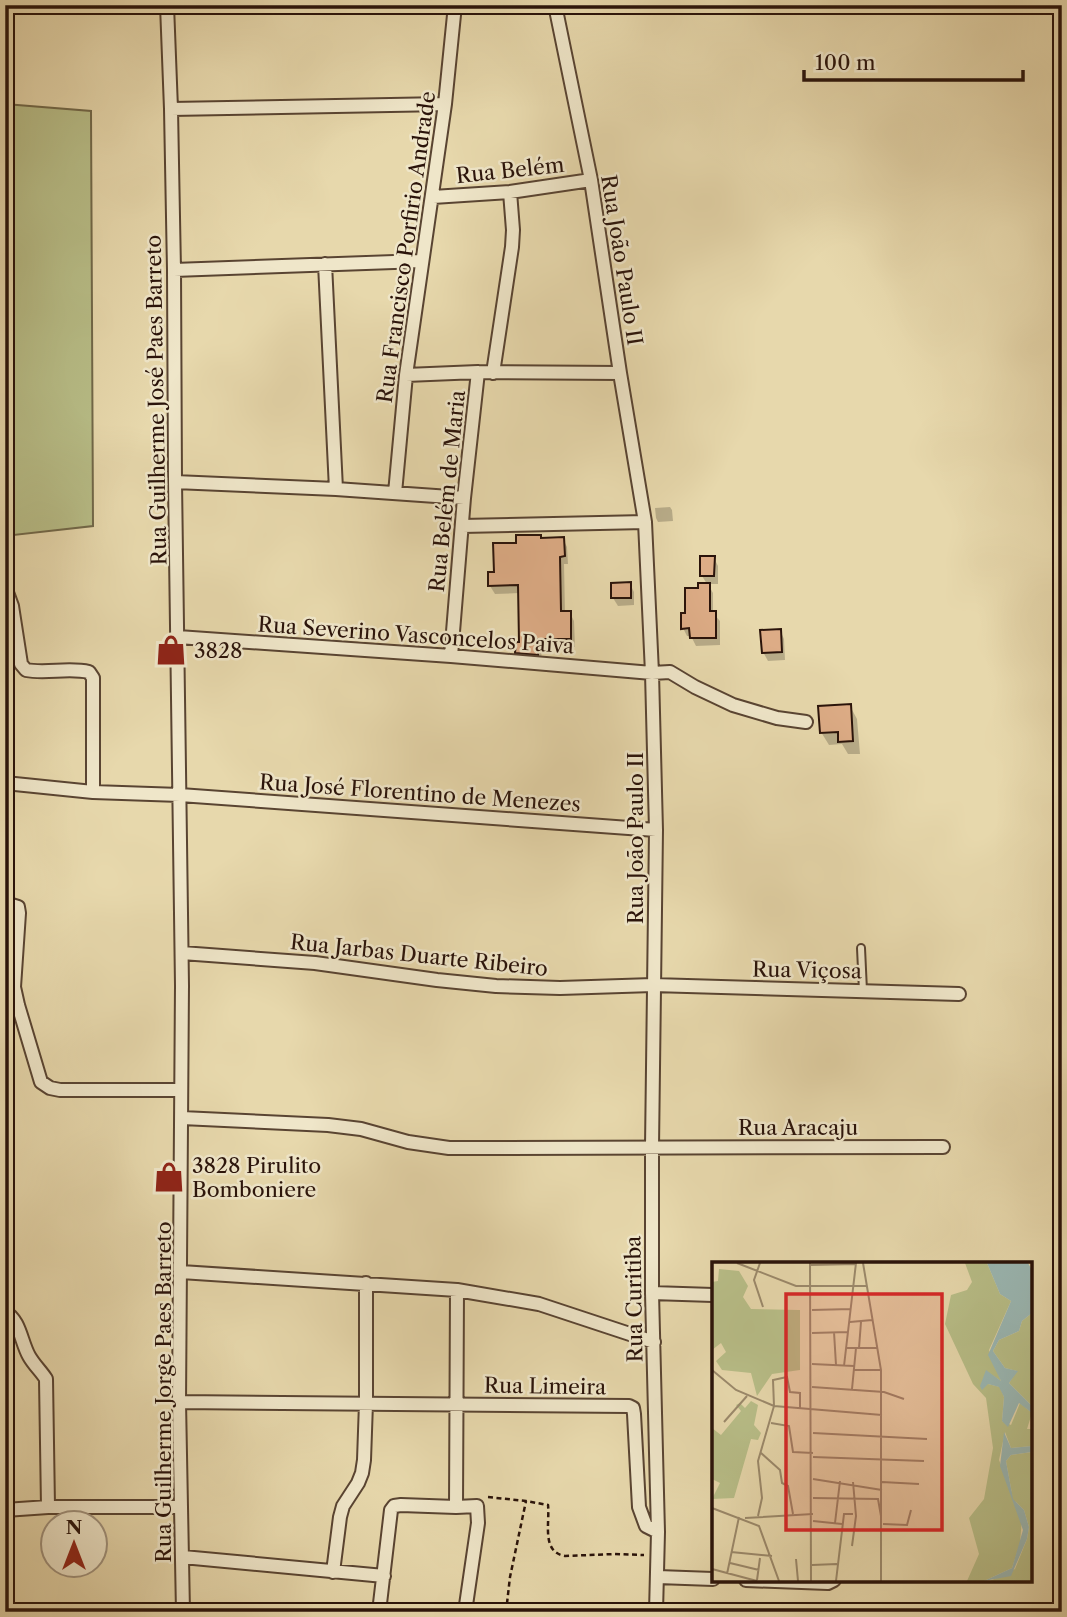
<svg xmlns="http://www.w3.org/2000/svg" width="1067" height="1617" font-family="'Libre Caslon Text',serif">
	<style>
		.green { fill: #b8be88; stroke: #716849; stroke-width: 2 }
		.shadow { fill: #0003 }
		.building { fill: #ddac86; stroke: #2a130a; stroke-width: 2 }
		.lines { fill: none; stroke-linecap: round; stroke-linejoin: round }
		.lane-casing { stroke: #594432; stroke-width: 10 }
		.street-casing { stroke: #594432; stroke-width: 16 }
		.path { stroke: #2a130a; stroke-width: 2.5; stroke-dasharray: 5 3.5; stroke-linecap: butt }
		.lane { stroke: #efe6c9; stroke-width: 6 }
		.street { stroke: #efe6c9; stroke-width: 12 }
		.labels { text-anchor: middle; dominant-baseline: central; stroke-width: 5; stroke-linejoin: round; paint-order: stroke }
		.street-label { font-size: 21px; fill: #2a130a; stroke: #efe6c9 }
		.poi-label { font-size: 21px; fill: #2a130a; stroke: #efe6c9; text-anchor: start }
		.inset-road { fill: none; stroke: #9b896b; stroke-width: 2 }
		.view { fill: #d62828; fill-opacity: 0.15; stroke: #d62828; stroke-width: 3.5 }
		.inset-edge { fill: none; stroke: #2a130a; stroke-width: 3.5 }
	</style>
	<rect width="100%" height="100%" fill="#e7d8ac"/>
	<filter id="stains"><feTurbulence type="fractalNoise" baseFrequency=".00286" numOctaves="4"/><feColorMatrix values="0 0 0 0 .2 0 0 0 0 .09 0 0 0 0 .02 0 0 0 .5 -.17"/></filter>
	<radialGradient id="worn" r=".72"><stop offset=".6" stop-color="#630" stop-opacity="0"/><stop offset="1" stop-color="#630" stop-opacity=".3"/></radialGradient>
	<!-- green -->
	<path class="green" d="M5,104L91,111L93,526L5,536Z"/>
	<!-- shadow -->
	<path class="shadow" d="M670,507L672,510L673,521L658,522L656,518L655,508Z
		M540,536L542,540L563,539L567,547L568,564H564L565,613H570L574,621L575,647H542L541,662L522,661L517,652L521,644L520,593L495,594L490,586L496,574L518,545Z
		M714,558L718,566V584H708L713,593V613L720,621V645L696,646L691,636H687L683,628L687,614L700,590L707,584L702,576Z
		M630,584L634,592V605L618,606L613,598Z
		M780,630L784,639L785,660L768,661L763,652Z
		M850,706L857,719L860,754H848L842,744L829,745L821,732Z"/>
	<!-- building -->
	<path class="building" d="M516,535H541V538L564,537L565,556L560,557L561,611H571V639H538V655L515,653L516,642H519L518,585L488,586V572H494L493,543H516Z
		M700,556H715L714,576H700Z
		M631,582V598H611V583Z
		M698,583H710V611H716V638H690L689,628L681,629V613H685V588H698Z
		M781,629L782,652L762,653L760,630Z
		M851,704L853,741L838,742V732L820,733L818,706Z"/>
	<g class="lines">
		<!-- lane casing -->
		<g class="lane-casing">
			<path id="lane" d="M861,948L863,991"/>
		</g>
		<!-- street casing -->
		<g class="street-casing">
			<path id="street" d="M167,5L171,109L174,270L175,482L182,985L179,1402L183,1612
				M555,5L591,180L620,373L645,522L652,673L656,830L652,1147V1293L658,1532L656,1612
				M171,109L445,104
				M433,197L510,192L591,180
				M325,264L336,489
				M174,270L422,261
				M493,373L512,247L513,230L510,192
				M406,375L478,372L620,373
				M175,482L336,489L464,498
				M395,493L406,375L445,104L455,5
				M462,526L645,522
				M5,587L12,606L21,664L26,670C47,674 68,667 89,672L93,678V792
				M178,637L451,656L652,673L670,672L695,687L733,705L777,718L806,722
				M451,656L464,498L478,372
				M5,783L93,792L180,795L656,830
				M5,903L18,907L19,913L14,987L18,1005L41,1082L50,1088L60,1090H181
				M182,953L315,963L437,980L496,986L560,988L653,985L959,994
				M182,1118L328,1125L361,1129L408,1142L449,1148L943,1147
				M181,1272L457,1290L539,1304L654,1342
				M457,1290L456,1507L477,1506L478,1523L465,1612
				M652,1293L713,1295
				M5,1312C20,1320 21,1342 29,1356C34,1365 41,1371 46,1379L48,1507
				M179,1402L629,1406L633,1408L634,1414L639,1507L646,1526L658,1532
				M5,1510L48,1507H181
				M183,1557L384,1576
				M333,1572L340,1517L343,1506L358,1483L362,1473L364,1460L366,1403V1283
				M658,1577L713,1579
				M746,1580L828,1583L834,1580
				M379,1612L391,1510L394,1506L401,1505L456,1507"/>
		</g>
		<!-- path -->
		<path class="path" d="M488,1497L526,1501L548,1505C550,1523 541,1552 565,1556L615,1554L644,1555
			M506,1612L510,1577L526,1501"/>
		<!-- lane -->
		<use href="#lane" class="lane"/>
		<!-- street -->
		<use href="#street" class="street"/>
	</g>
	<!-- icons -->
	<defs>
		<g id="shop-bare" transform="scale(2.415)"><path d="M-5-2.5h2.3a2.7 3.5 0 0 1 5.4 0H5L5.5 6h-11ZM-1.5-2.5h3a1.5 2.3 0 0 0-3 0Z" fill="#8f2418" stroke="#efe6c9" stroke-width="2.5" paint-order="stroke"/></g>
	</defs>
	<g fill-rule="evenodd">
		<use href="#shop-bare" x="171" y="650"/>
		<use href="#shop-bare" x="169" y="1177"/>
	</g>
	<g class="labels">
		<!-- street labels -->
		<g class="street-label">
			<text transform="translate(510 170) rotate(-6)">Rua Belém</text>
			<text transform="translate(406 247) rotate(-82)">Rua Francisco Porfirio Andrade</text>
			<text transform="translate(622 260) rotate(81)">Rua João Paulo II</text>
			<text transform="translate(156 400) rotate(-91)">Rua Guilherme José Paes Barreto</text>
			<text transform="translate(447 491) rotate(-84)">Rua Belém de Maria</text>
			<text transform="translate(416 635) rotate(4)">Rua Severino Vasconcelos Paiva</text>
			<text transform="translate(420 793) rotate(4)">Rua José Florentino de Menezes</text>
			<text transform="translate(635 838) rotate(-90)">Rua João Paulo II</text>
			<text transform="translate(419 955) rotate(6)">Rua Jarbas Duarte Ribeiro</text>
			<text transform="translate(807 970) rotate(1)">Rua Viçosa</text>
			<text x="798" y="1127">Rua Aracaju</text>
			<text transform="translate(634 1299) rotate(-91)">Rua Curitiba</text>
			<text transform="translate(545 1386) rotate(1)">Rua Limeira</text>
			<text transform="translate(163 1392) rotate(-90)">Rua Guilherme Jorge Paes Barreto</text>
		</g>
		<!-- poi labels -->
		<g class="poi-label">
			<text x="194" y="650">3828</text>
			<text x="192" y="1165">3828 Pirulito<tspan x="192" dy="24">Bomboniere</tspan></text>
		</g>
	</g>
	<!-- overview -->
	<g transform="translate(712 1262)">
		<rect width="320" height="320" fill="#e7d8ac"/>
		<path d="M253,1H275L288,32L299,39L277,88L289,119L274,109L276,122L288,125L292,135L290,159L299,163L308,141L320,151L315,167H320L321,184L299,186L293,170L287,198L310,256L308,281L300,306L272,319H255L267,292L257,256L272,237L281,186L274,136L261,122L233,62L239,33L255,28L260,20ZM7,7L27,9L36,24L31,35L39,47L88,48V108L60,112L45,134L39,111L10,108L4,99L14,90L9,81L0,88V20L6,19ZM320,51V144L297,121L305,109L293,106L281,89L287,78L307,69L310,59ZM39,139L46,143L42,163L49,171L46,178L39,177L22,236L0,237L8,221L0,217V166L9,173L29,149L24,143L28,141L33,146ZM320,190V319H278L303,307L315,277L317,265L312,248L301,237L294,199L299,193Z" fill="#b8be88"/>
		<path d="M275,1H316L320,8V51L310,59L307,69L287,78L281,89L293,106L306,109L297,121L320,144V151L307,141L296,165L290,159L292,135L287,125L276,122L270,128L268,124L274,108L289,119L276,93L299,39L288,32ZM292,170L299,186L320,184V190L299,193L294,199L301,237L312,248L317,265L315,277L299,314L272,319L300,306L311,268L288,204Z" fill="#9bb8b4"/>
		<path class="inset-road" d="M25,1L84,24H154M48,1L42,18L51,45M98,1L99,319M151,1L169,108V319M98,3L144,2M100,48L139,47M138,60L160,58M122,70L124,103M100,71L136,70M134,86H165M147,86L149,60M100,102L142,104M132,104L144,1M0,108L24,128L62,144L170,153M142,108H168M100,125L172,130L192,137M140,127L144,86M12,160L35,134M59,161L77,164L81,190L101,191M101,171L215,177M49,191L68,208L70,221L76,224L81,252M101,195L212,199M101,217L170,228M170,220L207,222M101,236L166,237L169,254M0,246L47,264L67,319M46,254L50,236L46,199L62,144L61,118L75,115L78,130L88,131V147M33,256L101,252M101,259L130,262M123,261L128,219M171,262L195,263L199,248M140,284L144,254L141,220M19,290L60,294M84,297L86,319M18,301L47,308M100,303L125,302M0,307L45,319M15,312L27,255M45,318L48,296M124,319L132,252H141"/>
		<path class="view" d="M74,32H230V268H74Z"/>
		<rect width="320" height="320" class="inset-edge"/>
	</g>
	<!-- margin -->
	<rect width="1067" height="1617" fill="none" stroke="#e7d8ac" stroke-width="28"/>
	<rect x="7" y="7" width="1053" height="1603" fill="none" stroke="#2a130a" stroke-width="3.5"/>
	<rect x="14" y="14" width="1039" height="1589" fill="none" stroke="#2a130a" stroke-width="2"/>
	<!-- north arrow -->
	<g transform="translate(74 1544)"><circle r="33" fill="#efe6c9" stroke="#a0927d" stroke-width="2"/>
	<path d="M0-5L12 26L0 18L-12 26Z" fill="#8f2418"/>
	<text y="-10" font-size="19" font-weight="bold" text-anchor="middle" fill="#2a130a">N</text>
	</g>
	<!-- scale -->
	<path d="M804 70v10h219v-10" fill="none" stroke="#2a130a" stroke-width="3.5"/>
	<text x="815" y="70" font-size="21" fill="#2a130a" stroke="#efe6c9" stroke-width="5" paint-order="stroke">100 m</text>
	<rect width="100%" height="100%" filter="url(#stains)"/>
	<rect width="100%" height="100%" fill="url(#worn)"/>
</svg>
